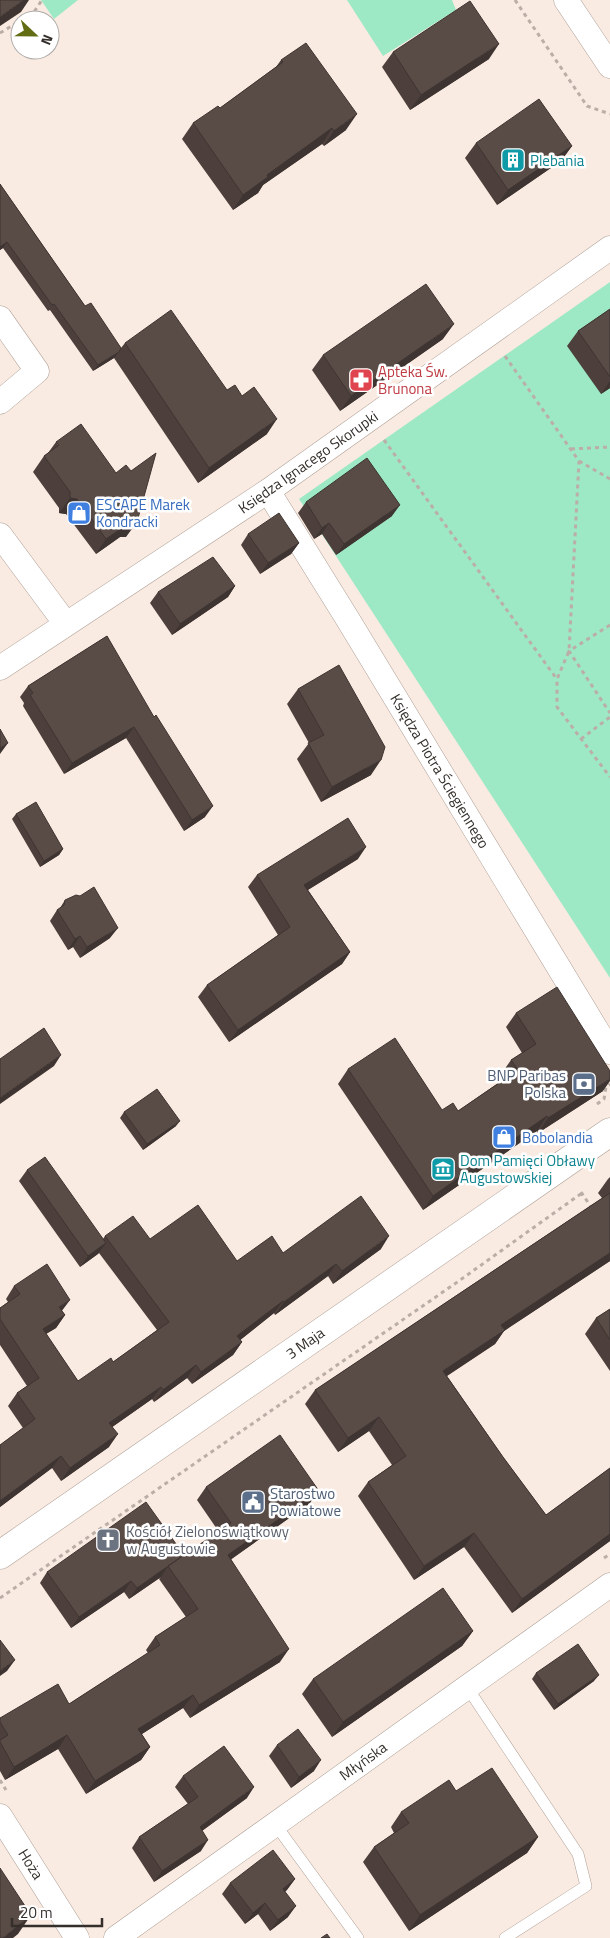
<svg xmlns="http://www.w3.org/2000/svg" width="610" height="1938" font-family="'Titillium Web',sans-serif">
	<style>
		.green { fill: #9de9c5 }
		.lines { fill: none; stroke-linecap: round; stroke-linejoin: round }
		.service-casing { stroke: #afa198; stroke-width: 12 }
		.minor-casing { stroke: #afa198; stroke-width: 25 }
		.tertiary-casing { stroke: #afa198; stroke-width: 29 }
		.path { stroke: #baaea7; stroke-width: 3; stroke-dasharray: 4 4; stroke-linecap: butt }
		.service { stroke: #fff; stroke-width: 11 }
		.minor { stroke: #fff; stroke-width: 24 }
		.tertiary { stroke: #fff; stroke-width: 28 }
		.wall { fill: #4d403c }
		.shaded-wall { fill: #3e3431 }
		.building { fill: #594b46; stroke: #3e3431 }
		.labels { text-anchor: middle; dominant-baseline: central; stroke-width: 5; stroke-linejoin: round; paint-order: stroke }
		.culture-label { font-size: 15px; fill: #0d838f; stroke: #fff; text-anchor: start }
		.health-label { font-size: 15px; fill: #be3a42; stroke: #fff; text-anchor: start }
		.street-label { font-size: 15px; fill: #342f2b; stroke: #fff }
		.shop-label { font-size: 15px; fill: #366cbe; stroke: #fff; text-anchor: start }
		.service-label { font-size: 15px; fill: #4e5e75; stroke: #fff; text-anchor: end }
		.worship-label { font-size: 15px; fill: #5b616d; stroke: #fff; text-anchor: start }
	</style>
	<rect width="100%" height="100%" fill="#faebe2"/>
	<!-- green -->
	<path class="green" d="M41,0H78L54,19Z
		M347,0H452L456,10L383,56Z
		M610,282V978L299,499Z"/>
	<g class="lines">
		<!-- service casing -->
		<g class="service-casing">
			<path id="service" d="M467,1687L578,1854L586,1886L505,1938
				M275,1824L358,1938"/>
		</g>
		<!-- minor casing -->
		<g class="minor-casing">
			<path id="minor" d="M566,0L610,66
				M0,318L37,371L0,402
				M268,491L347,618L610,1052
				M0,535L66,624
				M0,668L268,491L610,248
				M0,1816L77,1938
				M116,1938L610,1585"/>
		</g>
		<!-- tertiary casing -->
		<g class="tertiary-casing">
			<path id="tertiary" d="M0,1555L610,1132"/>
		</g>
		<!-- path -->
		<path class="path" d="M515,0L587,106L610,114
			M21,20L34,12L42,0
			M0,33L20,21
			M505,356L579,461L569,651L557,679V707L610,777
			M384,440L556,678
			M571,449L610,447
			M579,461L610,479
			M610,625L569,651L610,713
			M581,739L610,717
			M597,1104L604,1099L606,1087L610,1084
			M581,1192L591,1207
			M604,1558L610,1554
			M0,1598L456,1283L582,1193
			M0,1780L6,1790"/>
		<!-- service -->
		<use href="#service" class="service"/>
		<!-- minor -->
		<use href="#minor" class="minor"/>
		<!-- tertiary -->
		<use href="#tertiary" class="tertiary"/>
	</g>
	<!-- wall -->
	<path class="wall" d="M393,52L489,59L410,110L382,67Z
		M281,60L346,130L324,146L322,144L263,185L258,193L233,210L182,139L193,123L220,108L276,67Z
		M476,143L572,146L561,161L497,205L465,158Z
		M0,184L85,306L121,348L125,343L227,390L267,434L198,483L114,358L93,371L50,310L48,311L3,248L0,250Z
		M610,309V388L601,394L567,346L578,331Z
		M443,339L340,411L312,370L323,355Z
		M56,442L126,537H120L96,554L66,514L59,513V508L33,472L44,456L48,453Z
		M306,502L392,516L336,555L322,534L314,539L298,513Z
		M248,534L299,543L291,554L260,574L241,545Z
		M235,586L228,597L172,635L150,603L158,592Z
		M107,636L205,817L184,831L126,738L64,774L23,706L24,703L20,697L28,686Z
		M298,689L371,775L321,802L297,759L309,743L287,704Z
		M16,814L63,849L59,855L40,867L12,819Z
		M358,859L308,890L350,952L342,964L229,1042L198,997L207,985L278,935L248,887L257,875Z
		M65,900L110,938L80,958L73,947L68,950L50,921L57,910L60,908Z
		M516,1013L603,1091L538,1133L537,1131L423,1210L338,1084L348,1069L442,1110L458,1111L504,1079L501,1074L511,1060L522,1053L506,1027Z
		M124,1112L176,1126L143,1150L120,1118Z
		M27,1170L103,1239L105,1236L150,1239L237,1261L283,1253L381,1249L333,1284L328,1276L275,1315L274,1313L240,1340L242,1342L233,1355L192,1384L187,1378L154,1402L152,1399L112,1427L109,1447L61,1481L52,1468L0,1507V1445L23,1428L8,1406L17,1393L27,1386L0,1345V1308L8,1302L6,1299L14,1286L62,1311L65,1315L56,1328L46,1334L78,1381L113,1362L157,1330L99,1253L80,1267L19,1181Z
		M610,1177V1261L504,1331L495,1344L447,1376L503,1457L546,1515L610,1468V1541L512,1613L464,1547L414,1580L358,1496L368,1482L392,1465L369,1431L338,1452L305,1404L315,1390L602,1198L598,1193L608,1179Z
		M610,1309V1371L585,1334L596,1318Z
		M206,1487L319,1491L309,1504L231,1559L280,1662L190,1718L183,1708L142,1734L150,1747L141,1760L86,1794L58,1749L5,1780L0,1771V1718L69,1704L148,1653L146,1650L155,1637L186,1617L159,1579L161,1577L129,1599L124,1592L71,1628L40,1583L47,1572L183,1556L219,1532L197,1500Z
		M473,1631L462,1646L332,1737L302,1694L313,1679Z
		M536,1673L594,1681L554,1710L532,1679Z
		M277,1745L314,1771L291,1788L269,1756Z
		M183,1776L247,1798L202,1831L201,1851L154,1882L132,1848L139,1837L188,1804L175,1787Z
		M456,1791L538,1837L527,1853L409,1931L363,1862L374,1847L394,1833L391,1827L401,1812Z
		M295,1879L285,1892L288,1917L270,1931L258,1914L245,1924L222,1894L230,1883Z"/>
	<!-- shaded-wall -->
	<path class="shaded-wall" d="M24,0H29L21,12L0,26V17Z
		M499,44L489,59L410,110L421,95Z
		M357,114L346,130L324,146L334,131Z
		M332,128L322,144L263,185L258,193L233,210L243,195L267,175Z
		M572,146L561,161L497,205L508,190Z
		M7,242L3,248L0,250V247Z
		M454,324L443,339L340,411L351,396Z
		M119,352L114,358L93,371L98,365Z
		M610,381V388L601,394Z
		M277,419L267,434L198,483L209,468Z
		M70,498L77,499L66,514L59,513Z
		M400,505L392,516L336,555L344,544Z
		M131,522H137L126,537H120L96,554L106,539Z
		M329,523L322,534L314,539L322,528Z
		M299,543L291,554L260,574L268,563Z
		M235,586L228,597L172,635L180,624Z
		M134,727L126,738L64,774L72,763Z
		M8,743L0,754V748Z
		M381,760L371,775L321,802L332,787Z
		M213,806L205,817L184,831L192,820Z
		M366,847L358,859L296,897L304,885Z
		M63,849L59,855L40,867L44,861Z
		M118,928L110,938L80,958L87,947Z
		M80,936L73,947L68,950L75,939Z
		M350,952L342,964L229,1042L238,1030Z
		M61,1055L54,1066L0,1104V1098Z
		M610,1079V1081L603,1091L538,1133L548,1118Z
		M547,1116L537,1131L423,1210L433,1196Z
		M180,1121L176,1126L143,1150L147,1144Z
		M389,1236L381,1249L333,1284L342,1271Z
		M106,1243L98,1254L80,1267L88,1256Z
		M610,1253V1261L504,1331L495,1344L433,1385L443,1371L501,1325Z
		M336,1264L328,1276L275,1315L284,1302Z
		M70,1300L61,1312L59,1307Z
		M283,1301L274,1313L229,1349L237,1336Z
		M65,1315L56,1328L34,1341L43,1329Z
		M242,1342L233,1355L192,1384L201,1372Z
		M196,1365L187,1378L154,1402L163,1390Z
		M161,1387L152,1399L101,1435L109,1423Z
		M379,1417L369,1431L338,1452L348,1438Z
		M118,1434L109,1447L61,1481L70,1468Z
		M61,1456L52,1468L0,1507V1501Z
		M319,1491L309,1504L219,1568L228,1555Z
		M474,1533L464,1547L414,1580L424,1566Z
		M610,1534V1541L512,1613L522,1599Z
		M184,1555L168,1566L161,1577L129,1599L137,1588Z
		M131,1581L124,1592L71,1628L79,1617Z
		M473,1631L462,1646L332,1737L343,1722Z
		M289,1649L280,1662L190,1718L199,1705Z
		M15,1660L7,1671L0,1676V1671Z
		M599,1675L594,1681L554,1710L558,1704Z
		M193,1695L183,1708L129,1742L138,1729Z
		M67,1735L58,1749L5,1780L14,1767Z
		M150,1747L141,1760L86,1794L95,1781Z
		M321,1760L314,1771L291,1788L299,1777Z
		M254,1787L247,1798L192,1838L200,1827Z
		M538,1837L527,1853L409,1931L420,1915Z
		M208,1840L201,1851L154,1882L162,1871Z
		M295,1879L287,1890L275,1900L283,1889Z
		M265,1903L258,1914L245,1924L253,1913Z
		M296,1906L288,1917L270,1931L278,1920Z
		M31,1915L18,1934L13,1938H3Z"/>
	<!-- building -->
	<path class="building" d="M0,0H24L0,17Z
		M470,1L499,44L421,95L393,52Z
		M306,43L357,114L334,131L332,128L267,175L268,177L243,195L193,123L218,106L220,108L283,62L281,60Z
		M539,99L572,146L508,190L476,143Z
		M0,184L85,306L91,303L121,348L119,352L98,365L54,304L52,305L7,242L0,247Z
		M426,284L454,324L351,396L323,355Z
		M610,309V377L578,331Z
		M171,310L227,390L235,385L242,396L254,387L277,419L209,468L125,343Z
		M81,424L116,473L126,465L131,471L156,453L137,522H131L106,539L77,499L70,498V492L44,456L59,445L56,442Z
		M367,458L400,505L344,544L329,523L322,528L306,502Z
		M279,513L299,543L268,563L248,534Z
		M213,557L235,586L180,624L158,592Z
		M107,636L154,717L156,715L213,806L192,820L134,727L72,763L30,695L33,693L28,686Z
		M339,665L385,747L381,760L332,787L308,743L324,735L298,689Z
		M0,729L8,743L0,748Z
		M36,802L63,849L44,861L16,814Z
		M348,818L366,847L304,885L350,952L238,1030L207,985L290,927L257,875Z
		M94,887L118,928L87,947L80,936L75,939L57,910L64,905L65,900L76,895L80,896Z
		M557,987L610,1071V1079L548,1118L547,1116L433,1196L348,1069L395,1038L442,1110L453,1103L458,1111L518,1070L511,1060L536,1044L516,1013Z
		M44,1028L61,1055L0,1098V1059Z
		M157,1089L180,1121L147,1144L124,1112Z
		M45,1157L106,1243L88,1256L27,1170Z
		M610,1193V1253L501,1325L505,1330L443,1371L503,1457L546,1515L610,1468V1534L522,1599L474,1533L424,1566L368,1482L406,1456L379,1417L348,1438L315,1390Z
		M361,1196L389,1236L342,1271L336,1264L284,1302L283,1301L237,1336L242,1342L201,1372L196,1365L163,1390L161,1387L109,1423L118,1434L70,1468L61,1456L0,1501V1445L35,1419L17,1393L39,1378L0,1319V1308L20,1294L14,1286L47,1264L70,1300L59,1307L65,1315L43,1329L78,1381L111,1358L113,1362L169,1322L105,1236L133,1216L150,1239L198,1205L237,1261L272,1236L283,1253Z
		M610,1309V1340L596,1318Z
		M280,1435L319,1491L228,1555L289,1649L199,1705L193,1695L138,1729L150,1747L95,1781L67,1735L14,1767L0,1742V1740L8,1735L0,1722V1718L58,1684L69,1704L160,1645L155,1637L198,1609L168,1566L231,1523L206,1487Z
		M146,1502L184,1555L137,1588L131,1581L79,1617L47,1572Z
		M443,1588L473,1631L343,1722L313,1679Z
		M0,1640L15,1660L0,1671Z
		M578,1644L599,1675L558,1704L536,1673Z
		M298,1729L321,1760L299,1777L277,1745Z
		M224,1746L254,1787L200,1827L208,1840L162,1871L139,1837L198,1797L183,1776Z
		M492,1768L538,1837L420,1915L374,1847L409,1823L401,1812L449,1780L456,1791Z
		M273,1850L295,1879L283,1889L296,1906L278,1920L265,1903L253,1913L230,1883Z
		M0,1868L31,1915L3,1938H0Z
		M327,1934L330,1938H321Z"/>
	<!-- icons -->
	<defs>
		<g id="building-square" transform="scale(1.25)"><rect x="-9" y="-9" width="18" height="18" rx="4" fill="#0f9aa8" stroke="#fff"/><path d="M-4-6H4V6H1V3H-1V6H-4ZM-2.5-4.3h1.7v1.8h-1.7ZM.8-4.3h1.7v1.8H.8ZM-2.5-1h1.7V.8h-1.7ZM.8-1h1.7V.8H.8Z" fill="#fff"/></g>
		<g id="pharmacy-square" transform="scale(1.25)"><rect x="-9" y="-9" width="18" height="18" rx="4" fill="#e0444e" stroke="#fff"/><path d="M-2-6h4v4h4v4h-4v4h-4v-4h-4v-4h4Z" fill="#fff"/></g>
		<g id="shop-square" transform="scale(1.25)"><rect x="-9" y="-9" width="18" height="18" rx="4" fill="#3f7fe0" stroke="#fff"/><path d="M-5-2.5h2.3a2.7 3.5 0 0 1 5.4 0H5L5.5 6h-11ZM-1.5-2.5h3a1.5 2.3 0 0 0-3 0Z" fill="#fff"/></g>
		<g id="bank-square" transform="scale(1.25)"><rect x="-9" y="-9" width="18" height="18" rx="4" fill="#5c6f8a" stroke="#fff"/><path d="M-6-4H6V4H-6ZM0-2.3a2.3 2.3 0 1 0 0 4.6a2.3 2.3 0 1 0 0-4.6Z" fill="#fff"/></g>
		<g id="museum-square" transform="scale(1.25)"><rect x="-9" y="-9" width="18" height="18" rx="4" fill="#0f9aa8" stroke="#fff"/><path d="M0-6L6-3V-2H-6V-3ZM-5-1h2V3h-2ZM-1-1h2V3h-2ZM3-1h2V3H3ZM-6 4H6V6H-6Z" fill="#fff"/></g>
		<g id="civic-square" transform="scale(1.25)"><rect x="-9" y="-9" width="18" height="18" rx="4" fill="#5c6f8a" stroke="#fff"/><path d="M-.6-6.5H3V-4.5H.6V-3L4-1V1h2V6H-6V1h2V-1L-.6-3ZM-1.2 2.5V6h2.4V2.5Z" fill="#fff"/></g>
		<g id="church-square" transform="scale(1.25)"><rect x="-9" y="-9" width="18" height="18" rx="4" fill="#6b7280" stroke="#fff"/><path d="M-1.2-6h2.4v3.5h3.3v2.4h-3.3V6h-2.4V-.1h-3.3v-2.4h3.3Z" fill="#fff"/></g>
	</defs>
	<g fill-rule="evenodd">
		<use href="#building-square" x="513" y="160"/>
		<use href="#pharmacy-square" x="361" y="380"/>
		<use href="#shop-square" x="79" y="513"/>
		<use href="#bank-square" x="584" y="1084"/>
		<use href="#shop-square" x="504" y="1137"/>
		<use href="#museum-square" x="443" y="1169"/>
		<use href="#civic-square" x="253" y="1502"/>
		<use href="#church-square" x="108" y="1540"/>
	</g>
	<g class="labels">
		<!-- culture labels -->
		<g class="culture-label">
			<text x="530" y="160">Plebania</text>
			<text x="460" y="1160">Dom Pamięci Obławy<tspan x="460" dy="17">Augustowskiej</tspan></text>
		</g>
		<!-- health labels -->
		<g class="health-label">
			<text x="378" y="371">Apteka Św.<tspan x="378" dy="17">Brunona</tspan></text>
		</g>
		<!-- street labels -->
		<g class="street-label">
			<text transform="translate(308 462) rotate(-35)">Księdza Ignacego Skorupki</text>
			<text transform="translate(440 771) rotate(59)">Księdza Piotra Ściegiennego</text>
			<text transform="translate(305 1343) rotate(-35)">3 Maja</text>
			<text transform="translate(363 1761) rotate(-36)">Młyńska</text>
			<text transform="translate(31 1864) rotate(58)">Hoża</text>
		</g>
		<!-- shop labels -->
		<g class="shop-label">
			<text x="96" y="504">ESCAPE Marek<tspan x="96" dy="17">Kondracki</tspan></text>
			<text x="522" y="1137">Bobolandia</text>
		</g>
		<!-- service labels -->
		<g class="service-label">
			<text x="566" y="1075">BNP Paribas<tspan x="566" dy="17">Polska</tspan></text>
			<text x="270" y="1493" text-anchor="start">Starostwo<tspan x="270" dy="17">Powiatowe</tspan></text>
		</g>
		<!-- worship labels -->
		<g class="worship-label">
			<text x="126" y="1531">Kościół Zielonoświątkowy<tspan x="126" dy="17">w Augustowie</tspan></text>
		</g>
	</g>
	<!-- north arrow -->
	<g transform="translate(35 35) rotate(112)"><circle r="24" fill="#ffffff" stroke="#aeacaa"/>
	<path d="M0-4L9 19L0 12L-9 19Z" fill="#626c13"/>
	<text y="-8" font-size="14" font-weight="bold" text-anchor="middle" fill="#342f2b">N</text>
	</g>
	<!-- scale -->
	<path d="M12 1918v8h90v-8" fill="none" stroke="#342f2b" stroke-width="2.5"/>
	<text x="20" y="1918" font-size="15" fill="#342f2b" stroke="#ffffff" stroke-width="4" paint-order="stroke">20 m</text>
</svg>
